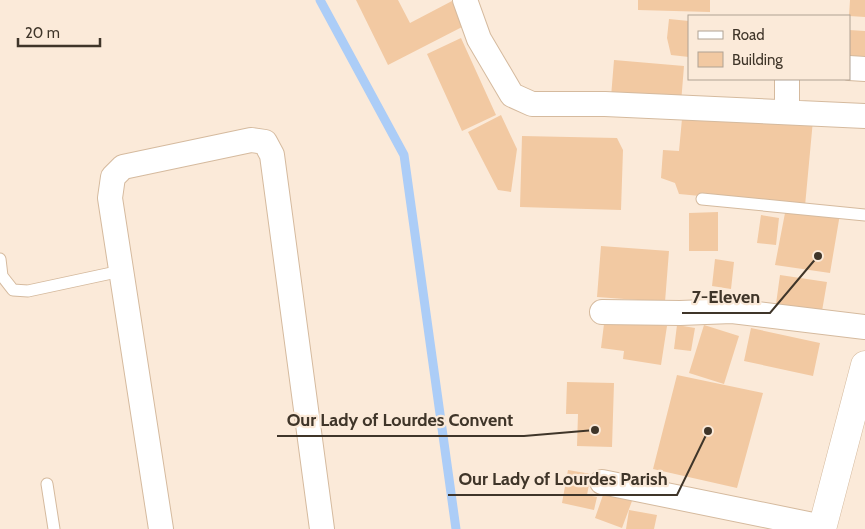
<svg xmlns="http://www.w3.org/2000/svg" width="865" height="529" font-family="Cabin,sans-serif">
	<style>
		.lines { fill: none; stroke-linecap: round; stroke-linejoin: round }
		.stream { stroke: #accdf7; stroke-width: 9 }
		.building { fill: #f2c9a2 }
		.lane-casing { stroke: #d5ba9e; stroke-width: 13 }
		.street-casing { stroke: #d5ba9e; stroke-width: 26 }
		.highway-casing { stroke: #d5ba9e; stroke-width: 29 }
		.lane { stroke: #fff; stroke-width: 11 }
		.street { stroke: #fff; stroke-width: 24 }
		.highway { stroke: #fff; stroke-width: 28 }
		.leader { fill: none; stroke: #3f3529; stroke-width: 2 }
		.callout-dot { fill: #3f3529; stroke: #fbead9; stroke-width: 2 }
		.callout-label { font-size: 18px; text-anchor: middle; font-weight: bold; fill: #3f3529; stroke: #fbead9; stroke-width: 4.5; stroke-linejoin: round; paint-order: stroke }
	</style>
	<rect width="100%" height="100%" fill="#fbead9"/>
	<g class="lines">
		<!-- stream -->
		<path class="stream" d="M320,0L404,155L456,529"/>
	</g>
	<!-- building -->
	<path class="building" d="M356,0H398L410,23L452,1L464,26L388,65Z
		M638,0H710V12L638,10Z
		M850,0H865V17L849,16Z
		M669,19L689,21V57L671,55L667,38Z
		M849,30L865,31V66L849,65Z
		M461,38L496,115L462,131L427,54Z
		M614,60L684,66L681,103L611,97Z
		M683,108L813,120L805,206L679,194L675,183L661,178L663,150L679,151Z
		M501,115L517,149L511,192L498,190L468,132Z
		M522,136L617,138L623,150L621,210L520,207Z
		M718,212V251H689V213Z
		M785,213L840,214L830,273L775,265Z
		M761,215L779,218L776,245L757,243Z
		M601,246L669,251L665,302L597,297Z
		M715,259L734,262L731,289L712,286Z
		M780,275L827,282L822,311L776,304Z
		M605,316L667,326L661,365L623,359L624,351L601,348Z
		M677,325L695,328L691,351L674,349Z
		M704,325L739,336L724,384L689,373Z
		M751,328L820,343L813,376L744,361Z
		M677,375L763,393L737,488L653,469Z
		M567,382L614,383L612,447L577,446L578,414H566Z
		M568,470L591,474L587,495L597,497L594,510L562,503Z
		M604,492L632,501L622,528L595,518Z
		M629,510L657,515L654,529H626Z"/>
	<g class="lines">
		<!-- lane casing -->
		<g class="lane-casing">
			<path id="lane" d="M702,199L865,215
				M0,259L2,276L13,290L28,291L121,271
				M47,484L54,529"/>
		</g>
		<!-- street casing -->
		<g class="street-casing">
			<path id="street" d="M465,0L479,39L512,95L532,104H605L865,116
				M849,68L865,69
				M787,79V112
				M602,312L680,313L732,311L865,327
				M602,482L823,527
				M161,529L110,198L113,177L123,167L251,140L265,142L272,155L322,529"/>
		</g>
		<!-- highway casing -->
		<g class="highway-casing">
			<path id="highway" d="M822,529L865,365"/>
		</g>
		<!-- lane -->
		<use href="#lane" class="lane"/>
		<!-- street -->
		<use href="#street" class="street"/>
		<!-- highway -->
		<use href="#highway" class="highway"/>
	</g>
	<!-- callouts -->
	<path class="leader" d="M818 256L770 313H682M595 430L524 436H277M708 431L677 495H448"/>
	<g class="callout-dot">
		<circle cx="818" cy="256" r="5"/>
		<circle cx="595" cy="430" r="5"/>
		<circle cx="708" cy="431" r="5"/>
	</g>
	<g class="callout-label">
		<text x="726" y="303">7-Eleven</text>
		<text x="400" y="426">Our Lady of Lourdes Convent</text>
		<text x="563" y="485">Our Lady of Lourdes Parish</text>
	</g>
	<!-- legend -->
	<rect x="688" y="15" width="162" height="65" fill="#fbead9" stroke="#b0a293"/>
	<rect x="698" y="31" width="25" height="8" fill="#ffffff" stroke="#b0a293"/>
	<text x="732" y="40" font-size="15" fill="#3f3529">Road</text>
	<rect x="698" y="52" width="25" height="15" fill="#f2c9a2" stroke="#b0a293"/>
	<text x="732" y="65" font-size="15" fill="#3f3529">Building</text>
	<!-- scale -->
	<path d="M18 38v8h82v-8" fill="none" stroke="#3f3529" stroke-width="2.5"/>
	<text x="25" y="38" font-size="15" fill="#3f3529" stroke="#fbead9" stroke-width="4" paint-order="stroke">20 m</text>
</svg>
